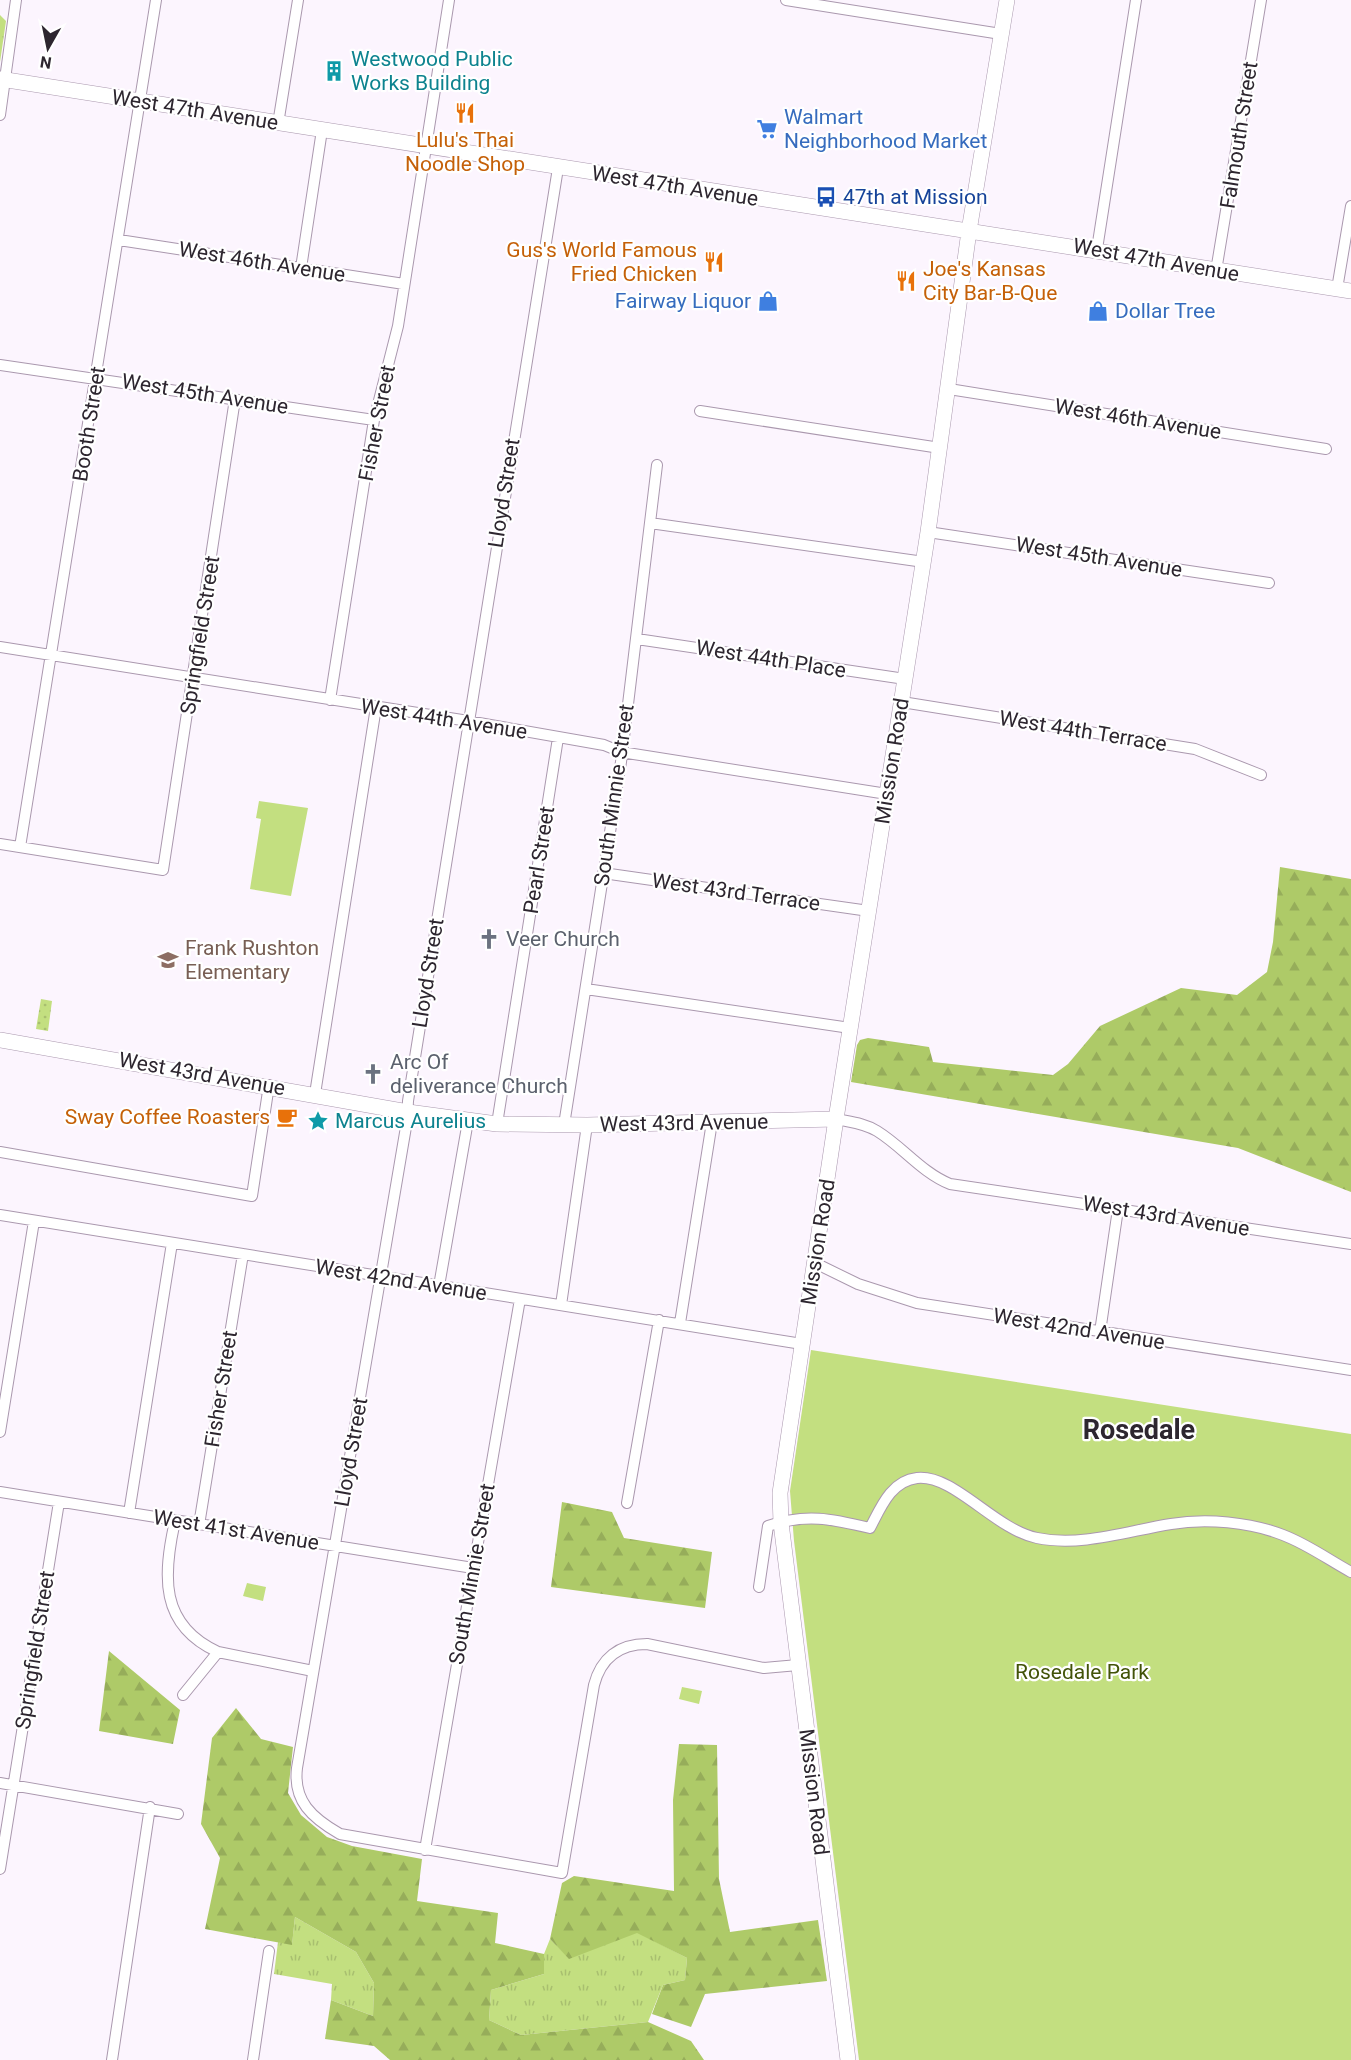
<svg xmlns="http://www.w3.org/2000/svg" width="1351" height="2060" font-family="Roboto,sans-serif">
	<style>
		.grass { fill: url(#grass-tufts) }
		.forest { fill: url(#forest-firs) }
		.park { fill: #c3df80 }
		.garden { fill: url(#garden-dots) }
		.lines { fill: none; stroke-linecap: round; stroke-linejoin: round }
		.street-casing { stroke: #aa98ae; stroke-width: 12 }
		.secondary-casing { stroke: #aa98ae; stroke-width: 16 }
		.street { stroke: #fff; stroke-width: 10 }
		.secondary { stroke: #fff; stroke-width: 15 }
		.labels { text-anchor: middle; dominant-baseline: central; stroke-width: 4.5; stroke-linejoin: round; paint-order: stroke }
		.culture-label { font-size: 21px; fill: #0d838f; stroke: #fff; text-anchor: start }
		.street-label { font-size: 21px; fill: #2d262f; stroke: #fff }
		.shop-label { font-size: 21px; fill: #366cbe; stroke: #fff; text-anchor: start }
		.food-label { font-size: 21px; fill: #c56008; stroke: #fff; text-anchor: end }
		.transit-label { font-size: 21px; fill: #164399; stroke: #fff; text-anchor: start }
		.worship-label { font-size: 21px; fill: #5b616d; stroke: #fff; text-anchor: start }
		.education-label { font-size: 21px; fill: #785e54; stroke: #fff; text-anchor: start }
		.park-label { font-size: 21px; fill: #425308; stroke: #fff }
		.district-label { font-size: 27px; font-weight: bold; fill: #2d262f; stroke: #fff }
	</style>
	<defs>
		<pattern id="grass-tufts" width="24" height="20" patternUnits="userSpaceOnUse" patternTransform="scale(1.5)"><rect width="24" height="20" fill="#c3df80"/><path d="M3 7l-1-3M5 7V3M7 7l1-3M15 17l-1-3M17 17v-4M19 17l1-3" fill="none" stroke="#a8bf6f"/></pattern>
		<pattern id="forest-firs" width="22" height="20" patternUnits="userSpaceOnUse" patternTransform="scale(1.5)"><rect width="22" height="20" fill="#aeca68"/><path d="M5 1l3.5 6h-7zM16 11l3.5 6h-7z" fill="#96ad5a"/></pattern>
		<pattern id="garden-dots" width="8" height="8" patternUnits="userSpaceOnUse" patternTransform="scale(1.5)"><rect width="8" height="8" fill="#c3df80"/><path d="M2 2h.1M6 6h.1" fill="none" stroke="#a8bf6f" stroke-width="1.8" stroke-linecap="round"/></pattern>
	</defs>
	<rect width="100%" height="100%" fill="#fcf5fe"/>
	<!-- grass -->
	<path class="grass" d="M0,15L6,21L0,62Z
		M295,1917L356,1952L374,1983L373,2016L331,2000L332,1984L274,1974L278,1942L292,1944Z
		M637,1932L687,1958L685,1980L663,1985L648,2022L521,2035L489,2020L491,1990L544,1974V1954L550,1939L569,1958Z"/>
	<!-- forest -->
	<path class="forest" d="M1280,867L1351,879V1192L1238,1148L851,1082L857,1045L860,1040L868,1038L929,1047L933,1062L1053,1075L1068,1064L1100,1026L1181,988L1237,995L1267,972L1273,942Z
		M562,1502L612,1512L624,1538L712,1552L705,1608L551,1587Z
		M109,1651L180,1710L173,1744L99,1731Z
		M236,1708L261,1739L293,1747L288,1793L301,1815L327,1837L352,1846L422,1859L417,1901L498,1913L495,1943L544,1954V1974L491,1990L489,2020L521,2035L648,2022L691,2041L704,2060H390L374,2046L325,2039L331,2000L373,2016L374,1983L356,1952L295,1917L292,1945L205,1929L220,1858L201,1824L212,1738Z
		M679,1744L717,1745L719,1879L730,1932L818,1920L827,1981L705,1994L691,2027L652,2014L663,1985L685,1980L687,1958L637,1933L569,1959L550,1939L562,1883L574,1876L674,1891L673,1800Z"/>
	<!-- park -->
	<path class="park" d="M259,801L308,808L291,896L250,889L261,819L256,818Z
		M811,1350L1351,1434V2060H859L794,1541L790,1491Z
		M247,1583L266,1587L263,1601L243,1596Z
		M682,1687L702,1691L699,1704L679,1699Z"/>
	<!-- garden -->
	<path class="garden" d="M41,999L52,1001L48,1031L36,1029Z"/>
	<g class="lines">
		<!-- street casing -->
		<g class="street-casing">
			<path id="street" d="M786,0L1001,34
				M0,115L16,0
				M278,124L298,0
				M558,168L408,1101L407,1121L297,1768C293,1801 312,1818 340,1834L562,1873L594,1685C601,1658 619,1644 647,1644L764,1668L798,1665
				M119,240L404,284
				M1097,249L1136,0
				M301,268L322,130
				M1216,271L1261,0
				M1337,289L1351,206
				M0,365L374,420
				M949,389L1326,449
				M700,411L940,448
				M650,523L924,562
				M928,532L1269,583
				M637,639L905,679
				M0,647L462,720L604,745L621,752L887,794
				M330,700L374,420L398,326L449,0
				M902,702L1195,749L1261,775
				M0,844L163,870L235,399
				M20,847L156,0
				M603,873L869,911
				M586,989L850,1028
				M315,1094L376,707
				M836,1119C850,1122 864,1123 877,1131C903,1147 921,1172 950,1184L1351,1244
				M497,1124L558,738
				M564,1125L621,762L657,465
				M0,1152L252,1196L269,1085
				M0,1215L802,1344
				M815,1263L858,1284L917,1303L1351,1370
				M439,1286L468,1121
				M561,1305L587,1125
				M680,1323L712,1122
				M1100,1332L1118,1209
				M0,1432L34,1221
				M0,1492L473,1568
				M627,1503L659,1320
				M129,1513L172,1243
				M175,1521C163,1575 159,1625 218,1652L313,1671
				M199,1525L243,1254
				M759,1587L768,1526C806,1513 832,1519 870,1528C881,1507 891,1481 917,1478C954,1474 994,1529 1037,1538C1081,1547 1127,1531 1171,1524C1206,1518 1250,1522 1283,1535C1307,1544 1329,1560 1351,1572
				M183,1695L218,1652
				M0,1783L178,1814
				M425,1850L520,1299
				M0,1869L59,1502
				M112,2060L150,1807
				M253,2060L269,1951"/>
		</g>
		<!-- secondary casing -->
		<g class="secondary-casing">
			<path id="secondary" d="M0,79L1351,291
				M0,1040L408,1112L497,1124L587,1125L836,1119
				M848,2060L781,1523L780,1493L836,1119L928,532L969,231L1007,0"/>
		</g>
		<!-- street -->
		<use href="#street" class="street"/>
		<!-- secondary -->
		<use href="#secondary" class="secondary"/>
	</g>
	<!-- icons -->
	<defs>
		<g id="building-bare" transform="scale(1.62)"><path d="M-4-6H4V6H1V3H-1V6H-4ZM-2.5-4.3h1.7v1.8h-1.7ZM.8-4.3h1.7v1.8H.8ZM-2.5-1h1.7V.8h-1.7ZM.8-1h1.7V.8H.8Z" fill="#0f9aa8" stroke="#fff" stroke-width="2.5" paint-order="stroke"/></g>
		<g id="restaurant-bare" transform="scale(1.62)"><path d="M-5-6h1v4h1v-4h1v4h1v-4h1v5L-1.5 .5V6h-2V.5L-5-1ZM5-6V6H3V1.5H1.5Q1.5-4 5-6Z" fill="#e8710a" stroke="#fff" stroke-width="2.5" paint-order="stroke"/></g>
		<g id="supermarket-bare" transform="scale(1.62)"><path d="M-6-5.5h2.5l.6 2H6L4.5 2H-2.5L-4.4-4H-6ZM-1.5 3.2a1.3 1.3 0 1 0 .1 0ZM3 3.2a1.3 1.3 0 1 0 .1 0Z" fill="#3f7fe0" stroke="#fff" stroke-width="2.5" paint-order="stroke"/></g>
		<g id="bus-bare" transform="scale(1.62)"><path d="M-5-6H5V4H4V6H2V4H-2V6H-4V4H-5ZM-3.5-4V0h7V-4ZM-3.5 1.2v1.5H-2V1.2ZM2 1.2v1.5H3.5V1.2Z" fill="#1a4fb4" stroke="#fff" stroke-width="2.5" paint-order="stroke"/></g>
		<g id="shop-bare" transform="scale(1.62)"><path d="M-5-2.5h2.3a2.7 3.5 0 0 1 5.4 0H5L5.5 6h-11ZM-1.5-2.5h3a1.5 2.3 0 0 0-3 0Z" fill="#3f7fe0" stroke="#fff" stroke-width="2.5" paint-order="stroke"/></g>
		<g id="church-bare" transform="scale(1.62)"><path d="M-1.2-6h2.4v3.5h3.3v2.4h-3.3V6h-2.4V-.1h-3.3v-2.4h3.3Z" fill="#6b7280" stroke="#fff" stroke-width="2.5" paint-order="stroke"/></g>
		<g id="school-bare" transform="scale(1.62)"><path d="M0-5L7-2L0 1L-7-2ZM-4 1L0 2.5L4 1V4Q0 6-4 4Z" fill="#8d6e63" stroke="#fff" stroke-width="2.5" paint-order="stroke"/></g>
		<g id="cafe-bare" transform="scale(1.62)"><path d="M-5.5-4.5H6V0H3Q3 3.5 0 3.5H-2.5Q-5.5 3.5-5.5 0ZM3-3.2v2h1.7v-2ZM-6 4.5H4V6H-6Z" fill="#e8710a" stroke="#fff" stroke-width="2.5" paint-order="stroke"/></g>
		<g id="sight-bare" transform="scale(1.62)"><path d="M0-6L1.8-2.2L6-1.7L2.9 1.2L3.7 5.4L0 3.3L-3.7 5.4L-2.9 1.2L-6-1.7L-1.8-2.2Z" fill="#0f9aa8" stroke="#fff" stroke-width="2.5" paint-order="stroke"/></g>
	</defs>
	<g fill-rule="evenodd">
		<use href="#building-bare" x="334" y="71"/>
		<use href="#restaurant-bare" x="465" y="113"/>
		<use href="#supermarket-bare" x="767" y="129"/>
		<use href="#bus-bare" x="826" y="197"/>
		<use href="#restaurant-bare" x="714" y="262"/>
		<use href="#restaurant-bare" x="906" y="281"/>
		<use href="#shop-bare" x="768" y="301"/>
		<use href="#shop-bare" x="1098" y="311"/>
		<use href="#church-bare" x="489" y="939"/>
		<use href="#school-bare" x="168" y="960"/>
		<use href="#church-bare" x="373" y="1074"/>
		<use href="#cafe-bare" x="287" y="1117"/>
		<use href="#sight-bare" x="318" y="1121"/>
	</g>
	<g class="labels">
		<!-- culture labels -->
		<g class="culture-label">
			<text x="351" y="59">Westwood Public<tspan x="351" dy="24">Works Building</tspan></text>
			<text x="335" y="1121">Marcus Aurelius</text>
		</g>
		<!-- street labels -->
		<g class="street-label">
			<text transform="translate(195 110) rotate(9)">West 47th Avenue</text>
			<text transform="translate(1239 135) rotate(-81)">Falmouth Street</text>
			<text transform="translate(675 186) rotate(9)">West 47th Avenue</text>
			<text transform="translate(1156 260) rotate(10)">West 47th Avenue</text>
			<text transform="translate(262 262) rotate(9)">West 46th Avenue</text>
			<text transform="translate(205 394) rotate(9)">West 45th Avenue</text>
			<text transform="translate(1138 419) rotate(9)">West 46th Avenue</text>
			<text transform="translate(377 423) rotate(-79)">Fisher Street</text>
			<text transform="translate(89 424) rotate(-81)">Booth Street</text>
			<text transform="translate(504 493) rotate(-81)">Lloyd Street</text>
			<text transform="translate(1099 557) rotate(9)">West 45th Avenue</text>
			<text transform="translate(200 635) rotate(-81)">Springfield Street</text>
			<text transform="translate(771 659) rotate(9)">West 44th Place</text>
			<text transform="translate(444 719) rotate(9)">West 44th Avenue</text>
			<text transform="translate(1083 731) rotate(9)">West 44th Terrace</text>
			<text transform="translate(892 761) rotate(-81)">Mission Road</text>
			<text transform="translate(614 795) rotate(-82)">South Minnie Street</text>
			<text transform="translate(539 860) rotate(-81)">Pearl Street</text>
			<text transform="translate(736 892) rotate(8)">West 43rd Terrace</text>
			<text transform="translate(428 973) rotate(-81)">Lloyd Street</text>
			<text transform="translate(202 1074) rotate(10)">West 43rd Avenue</text>
			<text transform="translate(684 1123) rotate(-1)">West 43rd Avenue</text>
			<text transform="translate(1166 1216) rotate(9)">West 43rd Avenue</text>
			<text transform="translate(818 1242) rotate(-81)">Mission Road</text>
			<text transform="translate(401 1280) rotate(9)">West 42nd Avenue</text>
			<text transform="translate(1079 1329) rotate(9)">West 42nd Avenue</text>
			<text transform="translate(221 1389) rotate(-81)">Fisher Street</text>
			<text transform="translate(351 1452) rotate(-80)">Lloyd Street</text>
			<text transform="translate(236 1530) rotate(9)">West 41st Avenue</text>
			<text transform="translate(472 1574) rotate(-80)">South Minnie Street</text>
			<text transform="translate(35 1650) rotate(-81)">Springfield Street</text>
			<text transform="translate(814 1792) rotate(83)">Mission Road</text>
		</g>
		<!-- shop labels -->
		<g class="shop-label">
			<text x="784" y="117">Walmart<tspan x="784" dy="24">Neighborhood Market</tspan></text>
			<text x="751" y="301" text-anchor="end">Fairway Liquor</text>
			<text x="1115" y="311">Dollar Tree</text>
		</g>
		<!-- food labels -->
		<g class="food-label">
			<text x="465" y="140" text-anchor="middle">Lulu's Thai<tspan x="465" dy="24">Noodle Shop</tspan></text>
			<text x="697" y="250">Gus's World Famous<tspan x="697" dy="24">Fried Chicken</tspan></text>
			<text x="923" y="269" text-anchor="start">Joe's Kansas<tspan x="923" dy="24">City Bar-B-Que</tspan></text>
			<text x="270" y="1117">Sway Coffee Roasters</text>
		</g>
		<!-- transit labels -->
		<g class="transit-label">
			<text x="843" y="197">47th at Mission</text>
		</g>
		<!-- worship labels -->
		<g class="worship-label">
			<text x="506" y="939">Veer Church</text>
			<text x="390" y="1062">Arc Of<tspan x="390" dy="24">deliverance Church</tspan></text>
		</g>
		<!-- education labels -->
		<g class="education-label">
			<text x="185" y="948">Frank Rushton<tspan x="185" dy="24">Elementary</tspan></text>
		</g>
		<!-- park labels -->
		<g class="park-label">
			<text x="1082" y="1672">Rosedale Park</text>
		</g>
		<!-- district labels -->
		<g class="district-label">
			<text x="1139" y="1430">Rosedale</text>
		</g>
	</g>
	<!-- north arrow -->
	<g transform="translate(48 48) rotate(189)" stroke="#ffffff" stroke-width="4.5" paint-order="stroke">
	<path d="M0-4.5L10 22L0 15L-10 22Z" fill="#2d262f"/>
	<text y="-9" font-size="16" font-weight="bold" text-anchor="middle" fill="#2d262f">N</text>
	</g>
</svg>
